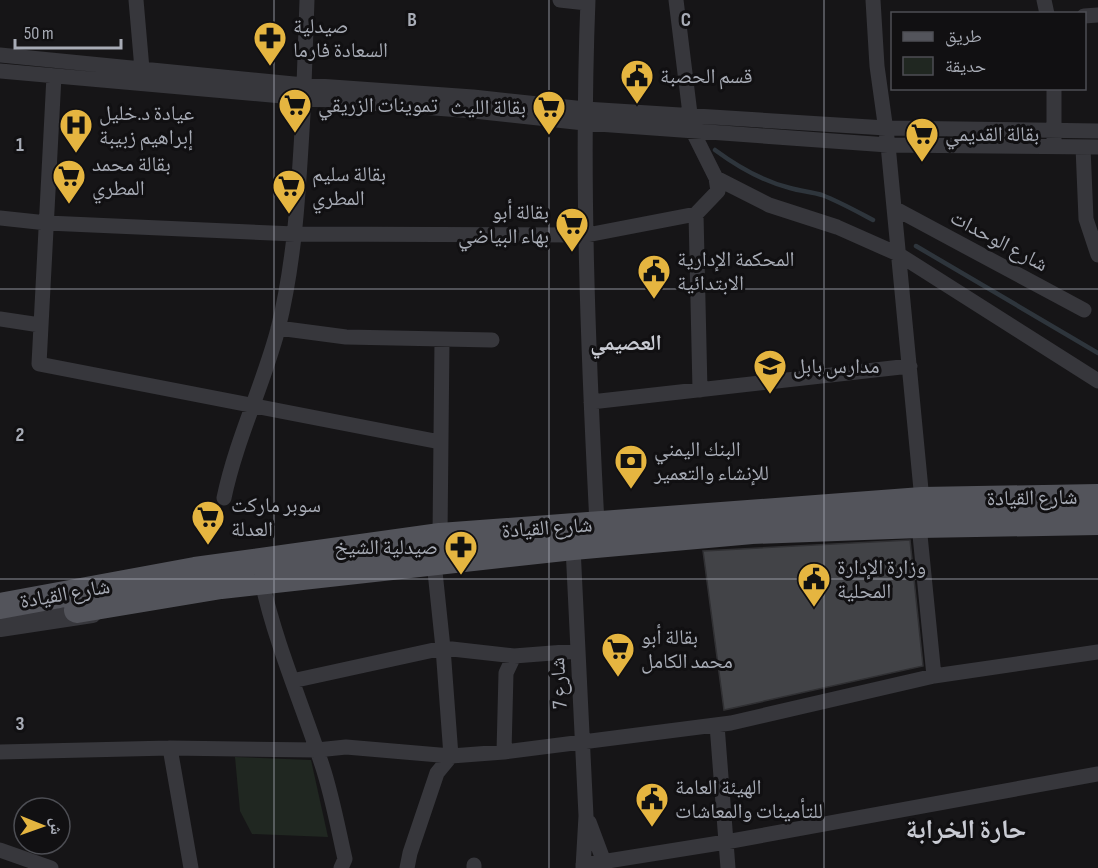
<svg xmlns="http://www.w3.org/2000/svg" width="1098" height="868" font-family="'Sofia Sans Condensed','Noto Naskh Arabic',sans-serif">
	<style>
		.green { fill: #202721 }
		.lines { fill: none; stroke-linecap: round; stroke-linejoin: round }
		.stream { stroke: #2e353c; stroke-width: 4.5 }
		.building { fill: #424347; stroke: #303033; stroke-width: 1.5 }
		.minor { stroke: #37373c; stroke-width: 15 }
		.tertiary { stroke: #37373c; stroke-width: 20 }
		.primary { stroke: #53545b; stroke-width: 26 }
		.grid { fill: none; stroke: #a8acb6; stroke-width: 1.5; stroke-opacity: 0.55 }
		.labels { text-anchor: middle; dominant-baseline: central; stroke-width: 6; stroke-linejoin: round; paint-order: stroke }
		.poi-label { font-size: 21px; fill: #a8acb6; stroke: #111012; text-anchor: start }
		.street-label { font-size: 21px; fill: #a8acb6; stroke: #111012 }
		.neighbourhood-label { font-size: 22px; font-weight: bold; fill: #c9cbd3; stroke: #111012 }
		.district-label { font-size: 27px; font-weight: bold; fill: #c9cbd3; stroke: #111012 }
		.grid-label { font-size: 20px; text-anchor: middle; font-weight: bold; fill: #a8acb6; stroke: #111012; stroke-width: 6; stroke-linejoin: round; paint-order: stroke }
	</style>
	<rect width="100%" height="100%" fill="#161517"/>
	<!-- green -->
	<path class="green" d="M235,757L311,760L328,837L252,834L240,811Z"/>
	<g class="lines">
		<!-- stream -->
		<path class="stream" d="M715,150C738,167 762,181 790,188C800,191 812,192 822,195C840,202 856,211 873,220
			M916,246L1098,353"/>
	</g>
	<!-- building -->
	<path class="building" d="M910,540L923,666L724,710L703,551Z"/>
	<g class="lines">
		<!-- minor -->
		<path class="minor" d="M136,0L142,69
			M560,0L587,3
			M588,0C581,175 588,350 597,524
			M676,0L692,130L716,178L769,205L837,227L898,254L1098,381
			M873,0L877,66L888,145L922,500
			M1044,0L1047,14
			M1084,16L1098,15
			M0,55L304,85L473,97L585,109L886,128L1098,131
			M0,71L304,98L474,111L584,123L888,145L1098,147
			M54,76L39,364L440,442
			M304,85L307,0
			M1054,88V139
			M1083,147L1086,219L1098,255
			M894,208L1084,310
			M696,214L700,390
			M0,218L47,223L295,234L587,235L696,214L718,191L716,178
			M0,319L40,325
			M278,328L346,337L492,340
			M591,402L910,366
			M224,498C236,440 263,386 278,329C297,253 299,175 304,98
			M919,525L934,676L1098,652
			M440,536L442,340
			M573,547L586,816L583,868
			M262,582C276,645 302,704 322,765C332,795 338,828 345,859L341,868
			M292,681L443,648L514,656
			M717,725L728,868
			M170,748L191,868
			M0,752L170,748L317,750L346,747L451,756L504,752L731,723L934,676
			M504,752L506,673L514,656L578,651
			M589,822L604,862V868
			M0,850L51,868
			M474,865V868
			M583,865L726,842L1098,774
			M407,868L410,853L437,773L451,756L443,648L434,562"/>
		<!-- tertiary -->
		<path class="tertiary" d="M0,627L92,613"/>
		<!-- primary -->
		<path class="primary" d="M0,606L195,570L440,536L922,500L1098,497
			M77,610L221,586L573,547L752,531L919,525L1098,522"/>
	</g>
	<!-- grid -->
	<path class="grid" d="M274,0V868M549,0V868M824,0V868M0,289H1098M0,579H1098"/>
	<!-- icons -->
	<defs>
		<g id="pharmacy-pin" transform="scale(1.725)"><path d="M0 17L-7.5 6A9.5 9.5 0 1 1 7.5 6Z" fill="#e5b540" stroke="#111012"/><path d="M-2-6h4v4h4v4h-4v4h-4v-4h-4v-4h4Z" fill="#111"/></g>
		<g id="civic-pin" transform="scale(1.725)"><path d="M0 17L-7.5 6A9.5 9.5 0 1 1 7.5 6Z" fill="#e5b540" stroke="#111012"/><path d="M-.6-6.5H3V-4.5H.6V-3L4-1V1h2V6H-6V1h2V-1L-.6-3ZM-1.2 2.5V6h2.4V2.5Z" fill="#111"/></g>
		<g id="supermarket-pin" transform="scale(1.725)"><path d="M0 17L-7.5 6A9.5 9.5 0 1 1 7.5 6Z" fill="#e5b540" stroke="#111012"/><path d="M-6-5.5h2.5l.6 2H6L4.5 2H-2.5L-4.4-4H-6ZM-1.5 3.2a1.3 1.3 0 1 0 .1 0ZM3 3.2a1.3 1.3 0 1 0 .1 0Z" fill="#111"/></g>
		<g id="hospital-pin" transform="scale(1.725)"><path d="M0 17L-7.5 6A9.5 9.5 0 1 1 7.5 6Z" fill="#e5b540" stroke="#111012"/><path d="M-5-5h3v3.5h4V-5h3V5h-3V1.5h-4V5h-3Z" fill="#111"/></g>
		<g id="school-pin" transform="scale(1.725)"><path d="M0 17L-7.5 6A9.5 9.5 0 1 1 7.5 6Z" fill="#e5b540" stroke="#111012"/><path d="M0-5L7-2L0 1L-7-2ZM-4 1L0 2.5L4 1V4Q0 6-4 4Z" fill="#111"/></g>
		<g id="bank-pin" transform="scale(1.725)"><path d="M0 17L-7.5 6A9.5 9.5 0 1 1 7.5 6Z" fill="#e5b540" stroke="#111012"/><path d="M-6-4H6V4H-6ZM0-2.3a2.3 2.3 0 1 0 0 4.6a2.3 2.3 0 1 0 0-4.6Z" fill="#111"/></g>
	</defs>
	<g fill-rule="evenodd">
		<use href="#pharmacy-pin" x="270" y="38"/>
		<use href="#civic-pin" x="637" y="76"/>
		<use href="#supermarket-pin" x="295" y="105"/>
		<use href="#supermarket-pin" x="549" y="107"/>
		<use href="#hospital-pin" x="76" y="125"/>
		<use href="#supermarket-pin" x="922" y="134"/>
		<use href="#supermarket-pin" x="69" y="176"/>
		<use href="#supermarket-pin" x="289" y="186"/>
		<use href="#supermarket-pin" x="572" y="224"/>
		<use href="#civic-pin" x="654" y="271"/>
		<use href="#school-pin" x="770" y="366"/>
		<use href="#bank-pin" x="631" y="461"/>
		<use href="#supermarket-pin" x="208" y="517"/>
		<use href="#pharmacy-pin" x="461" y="547"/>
		<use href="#civic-pin" x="814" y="579"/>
		<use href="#supermarket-pin" x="618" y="649"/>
		<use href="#civic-pin" x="652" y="799"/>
	</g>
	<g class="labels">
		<!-- poi labels -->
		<g class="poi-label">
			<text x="293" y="26">صيدلية<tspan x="293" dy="24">السعادة فارما</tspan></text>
			<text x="660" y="76">قسم الحصبة</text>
			<text x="318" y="105">تموينات الزريقي</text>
			<text x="526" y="107" text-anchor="end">بقالة الليث</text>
			<text x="99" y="113">عيادة د.خليل<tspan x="99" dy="24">إبراهيم زبيبة</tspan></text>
			<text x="945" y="134">بقالة القديمي</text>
			<text x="92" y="164">بقالة محمد<tspan x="92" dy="24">المطري</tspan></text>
			<text x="312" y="174">بقالة سليم<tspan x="312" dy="24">المطري</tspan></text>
			<text x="549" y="212" text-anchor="end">بقالة أبو<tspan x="549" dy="24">بهاء البياضي</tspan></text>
			<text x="677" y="259">المحكمة الإدارية<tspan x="677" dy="24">الابتدائية</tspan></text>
			<text x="793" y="366">مدارس بابل</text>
			<text x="654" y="449">البنك اليمني<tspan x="654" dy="24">للإنشاء والتعمير</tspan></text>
			<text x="231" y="505">سوبر ماركت<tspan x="231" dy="24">العدلة</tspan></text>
			<text x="438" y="547" text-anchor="end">صيدلية الشيخ</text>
			<text x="837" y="567">وزارة الإدارة<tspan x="837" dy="24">المحلية</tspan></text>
			<text x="641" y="637">بقالة أبو<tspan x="641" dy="24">محمد الكامل</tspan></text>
			<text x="675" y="787">الهيئة العامة<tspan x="675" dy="24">للتأمينات والمعاشات</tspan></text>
		</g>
		<!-- street labels -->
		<g class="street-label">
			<text transform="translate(999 241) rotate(28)">شارع الوحدات</text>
			<text transform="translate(1032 498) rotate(-1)">شارع القيادة</text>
			<text transform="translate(547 528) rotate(-4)">شارع القيادة</text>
			<text transform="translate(65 594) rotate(-10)">شارع القيادة</text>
			<text transform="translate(559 683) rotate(-93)">شارع 7</text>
		</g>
		<!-- neighbourhood labels -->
		<g class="neighbourhood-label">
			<text x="626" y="343">العصيمي</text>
		</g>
		<!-- district labels -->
		<g class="district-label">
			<text x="966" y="830">حارة الخرابة</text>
		</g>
	</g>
	<g class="grid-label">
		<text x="412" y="26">B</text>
		<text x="686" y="26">C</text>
		<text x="20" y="151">1</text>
		<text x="20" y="441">2</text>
		<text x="20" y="730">3</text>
	</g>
	<!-- legend -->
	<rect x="891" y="12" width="195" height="78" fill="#111012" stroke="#4d4e54" stroke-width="1.5"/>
	<rect x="903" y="32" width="30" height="9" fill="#53545b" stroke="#4d4e54" stroke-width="1.5"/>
	<text x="945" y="42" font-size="18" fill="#a8acb6">طريق</text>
	<rect x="903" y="57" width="30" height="18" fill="#202721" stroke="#4d4e54" stroke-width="1.5"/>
	<text x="945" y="72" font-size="18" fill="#a8acb6">حديقة</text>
	<!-- north arrow -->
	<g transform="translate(42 826) rotate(91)"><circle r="28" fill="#111012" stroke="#4d4e54" stroke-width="1.5"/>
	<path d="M0-4.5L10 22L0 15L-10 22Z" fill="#e5b540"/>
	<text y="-9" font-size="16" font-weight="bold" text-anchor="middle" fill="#a8acb6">ش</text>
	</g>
	<!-- scale -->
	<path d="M15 39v9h106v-9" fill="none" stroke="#a8acb6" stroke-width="3"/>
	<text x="24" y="39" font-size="18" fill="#a8acb6" stroke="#111012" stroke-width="4.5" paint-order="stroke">50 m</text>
</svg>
